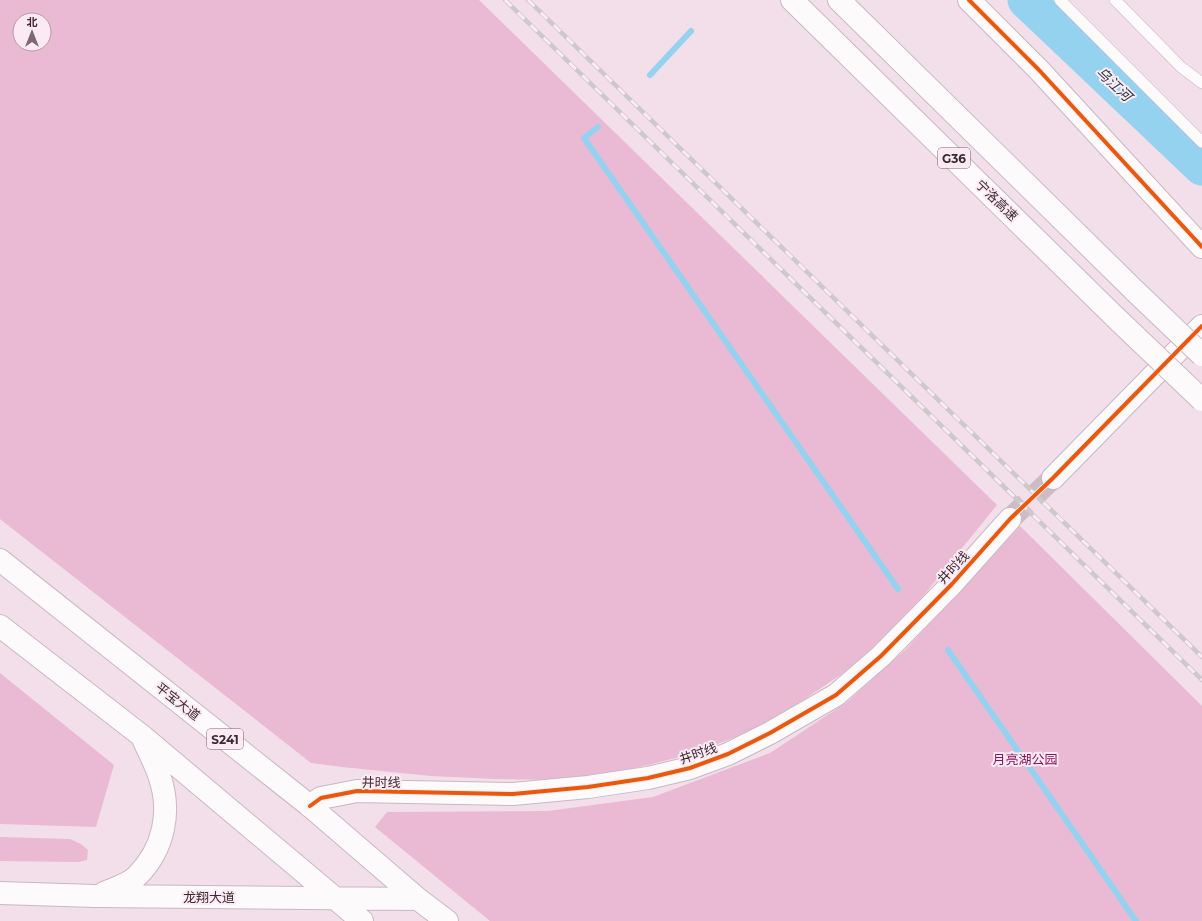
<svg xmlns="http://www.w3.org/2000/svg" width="1202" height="921" font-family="Montserrat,'Noto Sans SC',sans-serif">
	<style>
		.green { fill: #eabad4; fill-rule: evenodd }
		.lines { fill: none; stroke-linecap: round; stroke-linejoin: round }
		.stream { stroke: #95d2f0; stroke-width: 6 }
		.river { stroke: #95d2f0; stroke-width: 37 }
		.tertiary-tunnel { stroke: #cdbbc5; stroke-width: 22; stroke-dasharray: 22 11; stroke-linecap: butt }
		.service-casing { stroke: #c9b8c1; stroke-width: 12 }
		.minor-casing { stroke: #c9b8c1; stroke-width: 24 }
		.tertiary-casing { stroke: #c9b8c1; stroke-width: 24 }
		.primary-casing { stroke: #c9b8c1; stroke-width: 24 }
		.motorway-casing { stroke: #c9b8c1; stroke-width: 24 }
		.service { stroke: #fdfafc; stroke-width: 11 }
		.minor { stroke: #fdfafc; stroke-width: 22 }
		.tertiary { stroke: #fdfafc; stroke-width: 22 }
		.primary { stroke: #fdfafc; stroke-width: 22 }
		.motorway { stroke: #fdfafc; stroke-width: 22 }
		.rail-casing { stroke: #cdc8ca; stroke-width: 4.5 }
		.rail { stroke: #fceaf3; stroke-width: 3; stroke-dasharray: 9; stroke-linecap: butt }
		.motorway-bridge-casing { stroke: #c9b8c1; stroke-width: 24; stroke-linecap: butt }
		.motorway-bridge { stroke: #fdfafc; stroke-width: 22 }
		.cycleway-casing { stroke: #fceaf3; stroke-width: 6 }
		.cycleway { stroke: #e8590c; stroke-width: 4 }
		.labels { text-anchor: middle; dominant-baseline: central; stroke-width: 4; stroke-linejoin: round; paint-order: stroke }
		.shield { fill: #fceaf3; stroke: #75646d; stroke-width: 1 }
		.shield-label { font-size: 12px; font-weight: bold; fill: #3b2a33 }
		.street-label { font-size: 13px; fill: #3b2a33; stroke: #fceaf3 }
		.park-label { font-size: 13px; fill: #86155f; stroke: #fceaf3 }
		.water-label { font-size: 14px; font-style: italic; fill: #1e343e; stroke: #fceaf3 }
	</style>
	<rect width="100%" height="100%" fill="#f2dfe9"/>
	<!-- green -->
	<path class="green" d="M0,0H479L997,505L924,595L862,658L839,676L803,700L750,731L695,753L628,770L555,780L495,779L431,776L342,767L311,763L0,519ZM20,20H44V44H20Z
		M1020,526L1202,706V921H490L375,827L387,812L548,811L653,797L770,753L847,702L905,650Z
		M0,673L114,765L96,827L0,824Z
		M0,837L70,839L81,844L88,850L87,860L78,862L0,861Z"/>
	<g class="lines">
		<!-- stream -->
		<path class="stream" d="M650,75L691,31
			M598,127L584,138L898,589
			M948,650L1136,921"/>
		<!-- river -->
		<path class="river" d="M1026,0L1202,167"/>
		<!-- tertiary-tunnel -->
		<path class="tertiary-tunnel" d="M1010,519L1053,478"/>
		<!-- service casing -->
		<g class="service-casing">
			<path id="service" d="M1060,0L1202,142
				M1115,0L1181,67L1202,83"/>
		</g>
		<!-- minor casing -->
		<g class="minor-casing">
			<path id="minor" d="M969,0L1039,70L1202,247"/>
		</g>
		<!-- tertiary casing -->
		<g class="tertiary-casing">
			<path id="tertiary" d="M1053,478L1202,326
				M310,806L321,798L357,791L513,794L588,787L648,778L690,768L728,754L770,733L836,695L881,656L952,584L1010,519"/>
		</g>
		<!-- primary casing -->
		<g class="primary-casing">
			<path id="primary" d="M0,560L310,806L418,899L447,921
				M0,626L142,736L362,921
				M0,893L95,896L418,899
				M104,893C115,888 128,885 137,876C164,849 172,811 159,775C155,763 149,752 144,741"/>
		</g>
		<!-- motorway casing -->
		<g class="motorway-casing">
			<path id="motorway" d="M792,0L1115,317
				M839,0L1136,292"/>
		</g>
		<!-- service -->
		<use href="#service" class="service"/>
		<!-- minor -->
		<use href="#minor" class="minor"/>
		<!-- tertiary -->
		<use href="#tertiary" class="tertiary"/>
		<!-- primary -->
		<use href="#primary" class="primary"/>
		<!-- motorway -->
		<use href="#motorway" class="motorway"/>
		<!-- rail casing -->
		<g class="rail-casing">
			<path id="rail" d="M505,0L1202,680
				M528,0L1202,657"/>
		</g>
		<!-- rail -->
		<use href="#rail" class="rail"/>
		<!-- motorway-bridge casing -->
		<g class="motorway-bridge-casing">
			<path id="motorway-bridge" d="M1136,292L1202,355
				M1115,317L1202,400"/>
		</g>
		<!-- motorway-bridge -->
		<use href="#motorway-bridge" class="motorway-bridge"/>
		<!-- cycleway casing -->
		<g class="cycleway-casing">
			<path id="cycleway" d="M969,0L1039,70L1202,247
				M310,806L321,798L357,791L513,794L588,787L648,778L690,768L728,754L770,733L836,695L881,656L952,584L1010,519L1053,478L1202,326"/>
		</g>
		<!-- cycleway -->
		<use href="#cycleway" class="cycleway"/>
	</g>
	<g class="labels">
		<!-- shield labels -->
		<g class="shield">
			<rect x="938" y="148" width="32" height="20" rx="3"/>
			<rect x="207" y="729" width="36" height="20" rx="3"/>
		</g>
		<g class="shield-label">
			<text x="954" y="158">G36</text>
			<text x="225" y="739">S241</text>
		</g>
		<!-- street labels -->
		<g class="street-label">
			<text transform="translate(997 200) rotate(44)">宁洛高速</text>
			<text transform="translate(953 567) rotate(-47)">井时线</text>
			<text transform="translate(178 701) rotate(38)">平宝大道</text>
			<text transform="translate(698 753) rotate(-19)">井时线</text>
			<text transform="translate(381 782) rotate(1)">井时线</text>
			<text x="209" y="897">龙翔大道</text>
		</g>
		<!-- park labels -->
		<g class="park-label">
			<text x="1025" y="759">月亮湖公园</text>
		</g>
		<!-- water labels -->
		<g class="water-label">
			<text transform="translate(1114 84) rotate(43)">乌江河</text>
		</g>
	</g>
	<!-- north arrow -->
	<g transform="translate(32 32)"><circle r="19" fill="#fceaf3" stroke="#af9da6"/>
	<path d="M0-3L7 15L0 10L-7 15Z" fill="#7b6973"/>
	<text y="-6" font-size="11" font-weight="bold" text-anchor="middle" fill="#3b2a33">北</text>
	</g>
</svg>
